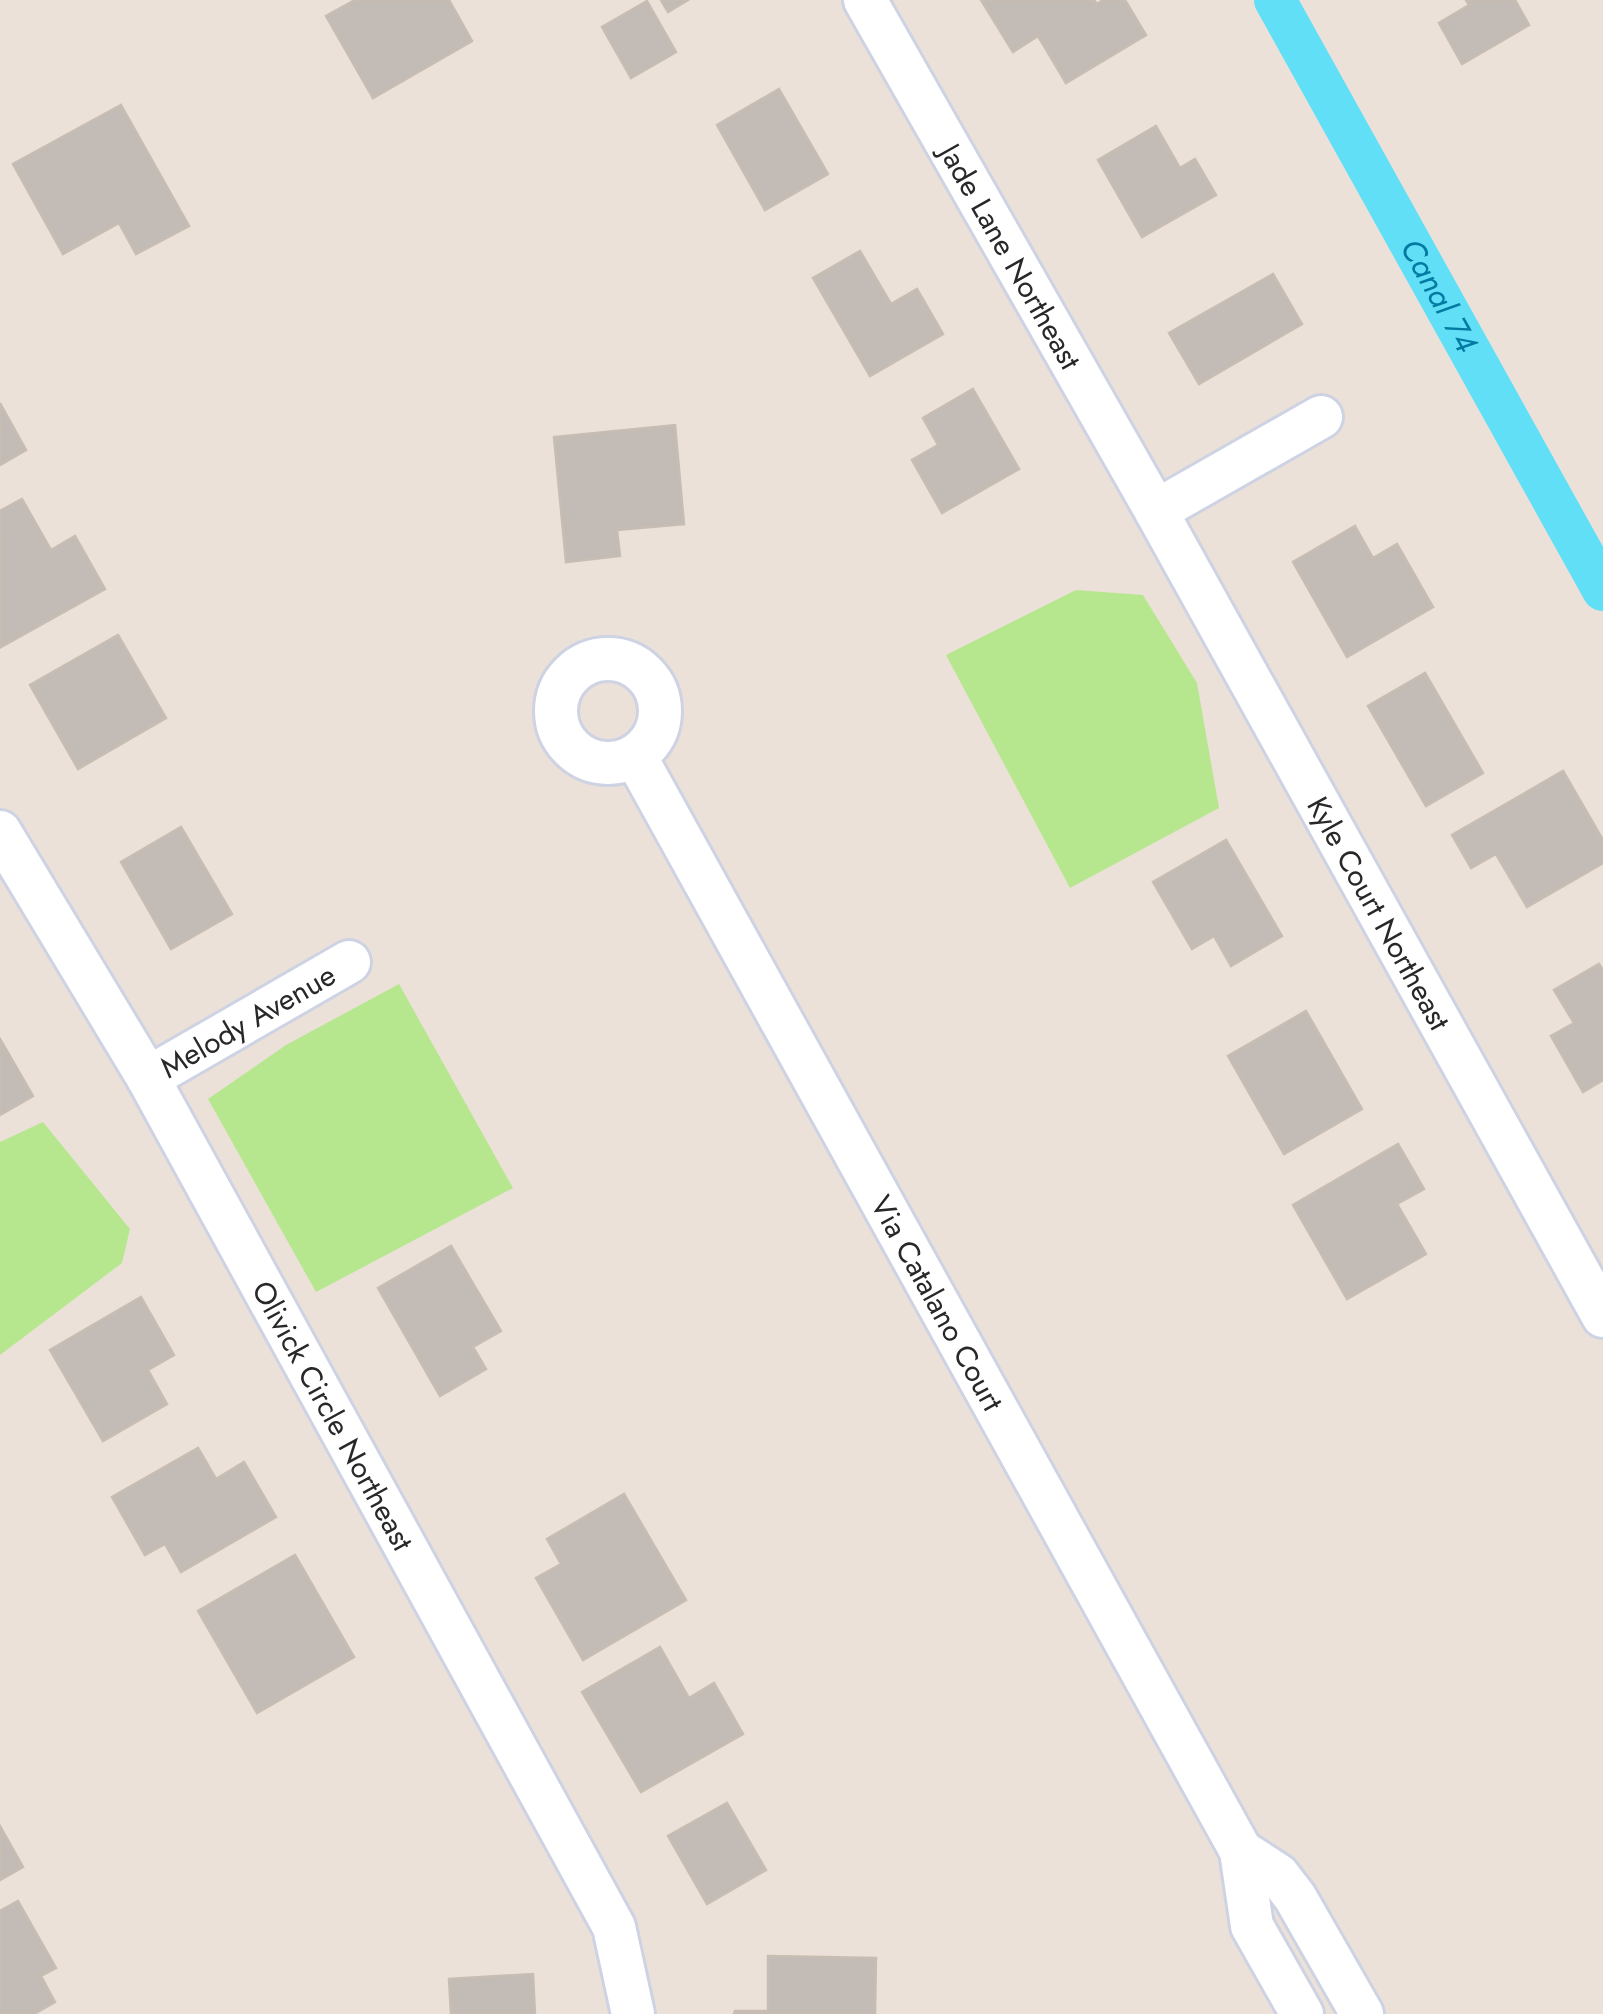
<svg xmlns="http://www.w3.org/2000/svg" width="1603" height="2014" font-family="Jost,sans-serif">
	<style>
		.green { fill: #b6e78f }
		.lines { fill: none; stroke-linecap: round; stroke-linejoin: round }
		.canal { stroke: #61dff7; stroke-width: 42 }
		.building { fill: #c3bbb5; stroke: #c7bdb2; stroke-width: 2.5 }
		.minor-casing { stroke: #cdd3e3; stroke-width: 48 }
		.minor { stroke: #fff; stroke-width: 42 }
		.labels { text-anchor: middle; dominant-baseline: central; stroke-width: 9; stroke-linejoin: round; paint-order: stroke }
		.street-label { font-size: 30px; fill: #282828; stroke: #fff }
		.water-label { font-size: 32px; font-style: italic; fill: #037aa1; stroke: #fff }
	</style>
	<rect width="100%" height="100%" fill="#ece1d8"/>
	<!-- green -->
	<path class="green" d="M1076,590L1143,595L1197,683L1219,808L1070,888L946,655Z
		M399,984L513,1188L316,1292L208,1099L286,1045Z
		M43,1122L130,1229L122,1263L0,1355V1142Z"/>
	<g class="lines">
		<!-- canal -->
		<path class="canal" id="s1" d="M1275,0L1603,590"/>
	</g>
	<!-- building -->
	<path class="building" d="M355,0H449L472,41L373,98L326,16Z
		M661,0H688L668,12Z
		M981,0H1094L1097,4L1103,0H1125L1146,35L1066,83L1038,36L1013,52Z
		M1466,0H1515L1529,25L1462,64L1439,23L1469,5Z
		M647,1L676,52L631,78L602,27Z
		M779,89L828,174L765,210L717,125Z
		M121,105L189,226L136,254L119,223L63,254L13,164Z
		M1156,126L1180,168L1195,159L1216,195L1142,237L1098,160Z
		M860,251L891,304L917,289L943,334L870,376L813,278Z
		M1273,274L1302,324L1199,384L1169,333Z
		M973,389L1019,469L942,513L912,460L938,445L923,418Z
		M0,403L26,450L0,465Z
		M675,425L684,524L617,530L620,556L566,562L554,437Z
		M22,499L51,550L75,536L105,589L1,647L0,511Z
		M1355,526L1373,558L1397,544L1433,607L1347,657L1293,562Z
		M118,635L166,718L78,769L30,685Z
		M1425,673L1483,773L1426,806L1368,706Z
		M1563,771L1603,840V863L1527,907L1496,854L1471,868L1452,835Z
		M181,827L232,914L171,949L121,862Z
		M1226,840L1282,936L1231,966L1214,936L1192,949L1153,882Z
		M1599,964L1603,970V1080L1583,1092L1551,1036L1574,1023L1554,990Z
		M1306,1011L1362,1109L1284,1154L1228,1056Z
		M0,1039L33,1096L0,1115Z
		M1398,1144L1424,1189L1397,1204L1426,1254L1347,1299L1293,1205Z
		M451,1246L501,1331L473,1347L486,1369L440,1396L378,1288Z
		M141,1297L174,1355L148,1370L167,1404L103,1441L50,1350Z
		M198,1448L216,1479L244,1462L276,1517L181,1572L165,1544L145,1555L112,1497Z
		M624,1494L686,1600L583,1660L536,1578L561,1564L547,1539Z
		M295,1555L354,1657L257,1713L198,1611Z
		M660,1647L689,1698L714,1683L743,1734L641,1792L582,1692Z
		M727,1803L766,1870L707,1904L668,1836Z
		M0,1826L23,1867L0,1880Z
		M18,1901L56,1968L41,1976L55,2002L34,2014H0V1911Z
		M768,1956L876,1958L875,2014H734L735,2011H768Z
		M533,1974L535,2014H451L449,1979Z"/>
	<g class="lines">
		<!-- minor casing -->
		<g class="minor-casing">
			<g id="minor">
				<path id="s2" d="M865,0L1156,511L1603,1316"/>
				<path d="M1156,511L1321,417"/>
				<circle cx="608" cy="711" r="52"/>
				<path id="s3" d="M635,756L1241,1851L1252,1926L1302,2014"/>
				<path id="s4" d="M0,832L148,1078L614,1927L633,2014"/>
				<path id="s5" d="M148,1078L349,962"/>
				<path d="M1241,1851L1278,1875L1295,1897L1362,2014"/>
			</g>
		</g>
		<!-- minor -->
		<use href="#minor" class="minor"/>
	</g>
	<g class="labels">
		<!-- street labels -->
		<g class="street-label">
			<text stroke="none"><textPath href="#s2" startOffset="295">Jade Lane Northeast</textPath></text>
			<text stroke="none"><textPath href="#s2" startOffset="1048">Kyle Court Northeast</textPath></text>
			<text stroke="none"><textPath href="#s5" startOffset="115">Melody Avenue</textPath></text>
			<text stroke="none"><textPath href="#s3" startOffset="625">Via Catalano Court</textPath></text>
			<text stroke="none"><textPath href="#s4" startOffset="672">Olivick Circle Northeast</textPath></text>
		</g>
		<!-- water labels -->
		<g class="water-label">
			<text stroke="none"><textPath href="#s1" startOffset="338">Canal 74</textPath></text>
		</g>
	</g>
</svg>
